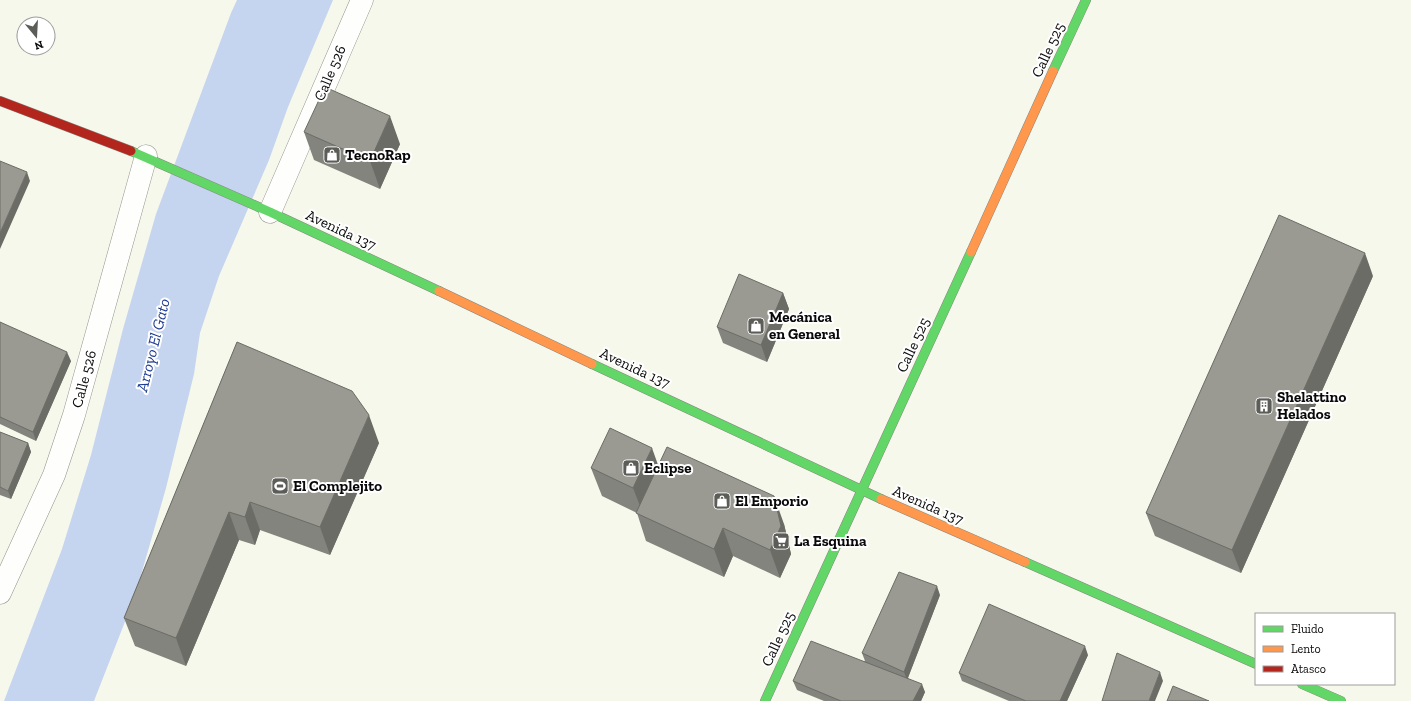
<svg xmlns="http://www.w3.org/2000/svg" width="1411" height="701" font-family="'Zilla Slab',serif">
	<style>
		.water { fill: #c5d4ef }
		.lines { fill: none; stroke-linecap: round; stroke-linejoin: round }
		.street-casing { stroke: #90918b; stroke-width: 23 }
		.fast-casing { stroke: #878782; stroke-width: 10 }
		.slow-casing { stroke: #878782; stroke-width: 10 }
		.jam-casing { stroke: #878782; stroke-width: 10 }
		.street { stroke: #fefefc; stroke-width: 22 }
		.fast { stroke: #63d668; stroke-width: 9 }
		.slow { stroke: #ff974d; stroke-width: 9 }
		.jam { stroke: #b3261e; stroke-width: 9 }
		.wall { fill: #84847e }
		.shaded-wall { fill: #6c6c67 }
		.building { fill: #9a9a93; stroke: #6c6c67 }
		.labels { text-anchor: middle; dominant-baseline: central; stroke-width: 4; stroke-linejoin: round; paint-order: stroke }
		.street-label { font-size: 15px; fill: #090909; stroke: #fff }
		.poi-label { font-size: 15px; font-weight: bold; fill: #090909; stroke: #fff; text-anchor: start }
		.water-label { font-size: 16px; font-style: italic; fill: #1e3b90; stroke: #fff }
	</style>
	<rect width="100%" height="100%" fill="#f7f8ec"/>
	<!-- water -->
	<path class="water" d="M237,0H333L288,107L269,160L219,276L200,333L194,374L166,488L135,596L94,701H4L62,549L91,455L123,329L156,214L231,13Z"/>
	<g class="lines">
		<!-- street casing -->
		<g class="street-casing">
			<path id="street" d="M270,212L362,0
				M0,593L54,475L74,415L146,156"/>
		</g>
		<!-- fast casing -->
		<g class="fast-casing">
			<path id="fast" d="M1053,71L1086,0
				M131,151L270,212L439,291
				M592,364L881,499
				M1025,562L1256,664
				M1302,684L1341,701
				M765,701L971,252"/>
		</g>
		<!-- slow casing -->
		<g class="slow-casing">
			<path id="slow" d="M971,252L1053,71
				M439,291L592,364
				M881,499L1025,562"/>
		</g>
		<!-- jam casing -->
		<g class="jam-casing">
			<path id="jam" d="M0,101L131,151"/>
		</g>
		<!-- street -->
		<use href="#street" class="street"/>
		<!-- fast -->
		<use href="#fast" class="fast"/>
		<!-- slow -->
		<use href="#slow" class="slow"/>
		<!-- jam -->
		<use href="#jam" class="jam"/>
	</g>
	<!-- wall -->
	<path class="wall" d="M304,132L400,144L380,189L314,160Z
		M1373,276L1241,573L1155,536L1146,513Z
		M783,293L789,309L767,362L723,343L717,327Z
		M0,322L71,361L36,441L0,424Z
		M237,342L379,443L330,555L260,530L255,545L239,540L186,666L135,646L124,618Z
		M0,432L28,443L31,452L11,499L0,495Z
		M658,466L784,524L791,554L780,578L733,556L724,577L646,541L637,513L602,496L591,468Z
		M940,595L908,678L925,692L921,701H824L797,690L793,681L865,661L862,653Z
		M1088,655L1067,701H1009L962,681L959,673Z"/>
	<!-- shaded-wall -->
	<path class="shaded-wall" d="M390,116L400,144L380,189L370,161Z
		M27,172L30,181L0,249V233Z
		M1365,253L1373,276L1241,573L1232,550Z
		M783,293L789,309L767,362L761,345Z
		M67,352L71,361L36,441L33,432Z
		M369,415L379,443L330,555L320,527Z
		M28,443L31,452L11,499L8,491Z
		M652,448L662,476L644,516L633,488Z
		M774,496L784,524L791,554L780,578L770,550Z
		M250,502L260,530L255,545L245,517Z
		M229,512L239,540L186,666L176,638Z
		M723,528L733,556L724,577L714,549Z
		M937,586L940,595L907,680L904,672Z
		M1085,646L1088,655L1067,701H1060Z
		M1160,672L1163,681L1155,701H1149Z
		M922,684L925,692L921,701H913Z"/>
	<!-- building -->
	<path class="building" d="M325,87L390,116L370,161L304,132Z
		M0,161L27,172L0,233Z
		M1279,215L1365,253L1232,550L1146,513Z
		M739,274L783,293L761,345L717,327Z
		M0,322L67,352L33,432L0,417Z
		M237,342L352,391L369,415L320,527L250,502L245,517L229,512L176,638L124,618Z
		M610,428L652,448L633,488L591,468Z
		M0,432L28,443L8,491L0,487Z
		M667,447L774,496L781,526L770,550L723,528L714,549L636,513Z
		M899,572L937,586L904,672L862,653Z
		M989,604L1085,646L1060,701H1026L959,673Z
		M811,641L922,684L913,701H841L793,681Z
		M1117,653L1160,672L1149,701H1102Z
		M1173,686L1209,701H1167Z"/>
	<!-- icons -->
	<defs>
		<g id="shop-square" transform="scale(0.9)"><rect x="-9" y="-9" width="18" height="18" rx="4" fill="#5c5d58" stroke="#fff"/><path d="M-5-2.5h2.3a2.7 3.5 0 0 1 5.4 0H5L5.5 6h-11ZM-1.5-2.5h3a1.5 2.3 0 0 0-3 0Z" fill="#fff"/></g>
		<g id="building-square" transform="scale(0.9)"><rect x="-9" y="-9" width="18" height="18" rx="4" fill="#5c5d58" stroke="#fff"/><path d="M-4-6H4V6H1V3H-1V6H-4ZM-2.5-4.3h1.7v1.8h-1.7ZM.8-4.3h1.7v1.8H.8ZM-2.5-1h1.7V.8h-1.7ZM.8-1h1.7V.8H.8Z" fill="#fff"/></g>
		<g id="stadium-square" transform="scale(0.9)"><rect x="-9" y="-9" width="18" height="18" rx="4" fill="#5c5d58" stroke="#fff"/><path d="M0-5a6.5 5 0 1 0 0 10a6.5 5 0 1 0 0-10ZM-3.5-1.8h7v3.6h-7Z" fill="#fff"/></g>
		<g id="supermarket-square" transform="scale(0.9)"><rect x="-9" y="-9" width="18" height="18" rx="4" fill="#5c5d58" stroke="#fff"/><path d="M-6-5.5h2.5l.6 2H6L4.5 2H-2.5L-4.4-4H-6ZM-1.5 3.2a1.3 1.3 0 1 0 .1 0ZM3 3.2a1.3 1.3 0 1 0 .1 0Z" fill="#fff"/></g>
	</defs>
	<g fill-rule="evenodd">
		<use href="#shop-square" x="332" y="155"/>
		<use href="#shop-square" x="756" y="326"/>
		<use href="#building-square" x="1264" y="406"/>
		<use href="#shop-square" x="631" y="468"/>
		<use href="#stadium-square" x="280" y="486"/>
		<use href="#shop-square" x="722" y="501"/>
		<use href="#supermarket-square" x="781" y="541"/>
	</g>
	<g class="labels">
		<!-- street labels -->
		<g class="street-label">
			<text transform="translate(1048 50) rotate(-65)">Calle 525</text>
			<text transform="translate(330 73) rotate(-67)">Calle 526</text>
			<text transform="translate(341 230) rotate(25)">Avenida 137</text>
			<text transform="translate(913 345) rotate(-65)">Calle 525</text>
			<text transform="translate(635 368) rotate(25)">Avenida 137</text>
			<text transform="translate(84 379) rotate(-75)">Calle 526</text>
			<text transform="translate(928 505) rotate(24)">Avenida 137</text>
			<text transform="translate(778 639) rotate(-65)">Calle 525</text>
		</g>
		<!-- poi labels -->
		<g class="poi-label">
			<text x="345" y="155">TecnoRap</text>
			<text x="769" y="317">Mecánica<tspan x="769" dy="17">en General</tspan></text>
			<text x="1277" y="397">Shelattino<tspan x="1277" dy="17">Helados</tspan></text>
			<text x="644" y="468">Eclipse</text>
			<text x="293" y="486">El Complejito</text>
			<text x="735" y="501">El Emporio</text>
			<text x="794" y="541">La Esquina</text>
		</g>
		<!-- water labels -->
		<g class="water-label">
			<text transform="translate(153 345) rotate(-76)">Arroyo El Gato</text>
		</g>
	</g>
	<!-- legend -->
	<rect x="1255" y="613" width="140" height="72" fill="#ffffff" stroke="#9d9d9d"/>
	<rect x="1263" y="626" width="20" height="6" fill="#63d668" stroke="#9d9d9d"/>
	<text x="1291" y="633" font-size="12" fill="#090909">Fluido</text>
	<rect x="1263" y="646" width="20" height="6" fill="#ff974d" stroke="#9d9d9d"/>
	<text x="1291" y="653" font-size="12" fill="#090909">Lento</text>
	<rect x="1263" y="666" width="20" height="6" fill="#b3261e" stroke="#9d9d9d"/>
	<text x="1291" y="673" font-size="12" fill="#090909">Atasco</text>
	<!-- north arrow -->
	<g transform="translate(36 36) rotate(162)"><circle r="19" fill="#ffffff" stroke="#9d9d9d"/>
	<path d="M0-3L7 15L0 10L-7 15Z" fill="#5c5d58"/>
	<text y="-6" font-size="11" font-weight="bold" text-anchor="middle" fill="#090909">N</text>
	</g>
</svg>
